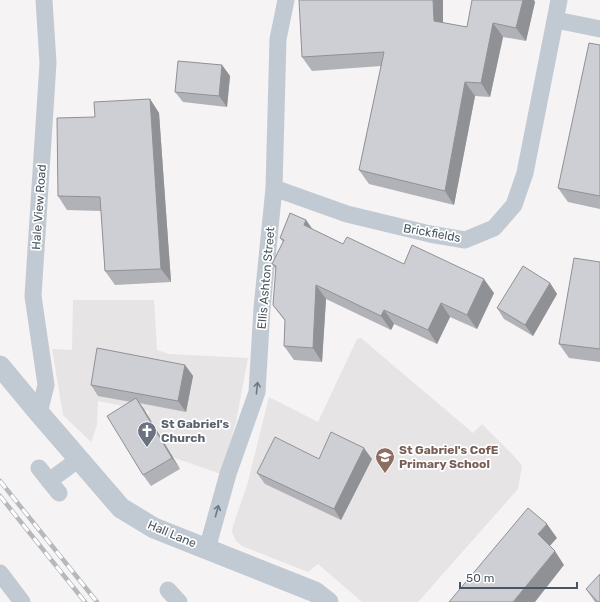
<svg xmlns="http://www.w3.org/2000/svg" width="600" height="602" font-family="Rubik,sans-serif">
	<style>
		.education { fill: #e6e4e5 }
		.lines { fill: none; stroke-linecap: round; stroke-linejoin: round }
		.minor { stroke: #c1cad2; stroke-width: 17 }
		.tertiary { stroke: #c1cad2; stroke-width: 21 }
		.rail-casing { stroke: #b5b8bd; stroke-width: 4.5 }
		.rail { stroke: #fff; stroke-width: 3; stroke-dasharray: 9; stroke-linecap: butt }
		.wall { fill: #b0b2b7 }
		.shaded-wall { fill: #909195 }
		.building { fill: #cdcfd5; stroke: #909195 }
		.oneway { stroke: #6e7983 }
		.labels { text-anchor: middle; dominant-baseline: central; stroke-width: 3.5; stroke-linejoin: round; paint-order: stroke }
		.street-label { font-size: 12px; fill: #4a5661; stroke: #fff }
		.worship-label { font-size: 12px; font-weight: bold; fill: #5b616d; stroke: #fff; text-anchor: start }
		.education-label { font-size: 12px; font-weight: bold; fill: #785e54; stroke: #fff; text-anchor: start }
	</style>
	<rect width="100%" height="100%" fill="#f5f3f3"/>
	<!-- education -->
	<path class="education" d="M73,300H154L157,350L169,354L248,358L236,422L221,474L172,457L148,419L149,411L98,401L97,425L91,442L63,415L52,349L72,350Z
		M361,338L473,433L482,424L512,454L520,463L522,466L518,489L418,602H362L318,564L308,572L242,546L236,541L232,532L233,526L248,482L269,397L318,422L357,339Z"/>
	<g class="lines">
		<!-- minor -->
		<path class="minor" d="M556,20L600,29
			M274,188L347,214L430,234L465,240L494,228L514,205L525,173L559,0
			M39,413L46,385L33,296L48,63L44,0
			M39,468L59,493
			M49,481L79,459
			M207,549L228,474L257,392L262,308L274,188L278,39L286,0
			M0,573L22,602
			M168,590L179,602"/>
		<!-- tertiary -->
		<path class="tertiary" d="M0,366L39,413L121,508L154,528L315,592L328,602"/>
		<!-- rail casing -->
		<g class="rail-casing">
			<path id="rail" d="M0,481L97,602
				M0,496L85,602"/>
		</g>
		<!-- rail -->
		<use href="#rail" class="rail"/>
	</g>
	<!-- wall -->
	<path class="wall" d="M535,2L526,41L503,37L490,97L475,96L454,205L369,184L359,170L381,66L312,71L302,57L443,23L467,27Z
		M600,45V209L568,202L558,188Z
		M222,65L230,76L227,107L183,102L175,92Z
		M150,99L159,113L171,282L115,285L105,271L101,211L67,210L58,196L95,117Z
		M306,220L312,229L343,244L494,293L477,329L450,317L437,344L394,324L391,330L326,299L322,362L294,360L284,346L285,321L273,305L276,269L272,264L283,242L280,238Z
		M600,262V362L569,358L559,344Z
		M550,283L557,294L533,336L504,319L497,308Z
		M185,365L193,376L186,412L139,403L180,469L151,486L143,475L131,402L98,396L91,385Z
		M319,459H372L341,520L265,484L257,473Z
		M586,589L600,602H595Z"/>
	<!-- shaded-wall -->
	<path class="shaded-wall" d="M433,0H443V35L434,21Z
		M523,0H534L535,2L526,41L516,28Z
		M493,23L503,37L490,97L481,83Z
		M222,65L230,76L227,107L219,96Z
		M465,82L475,96L454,205L445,191Z
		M150,99L159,113L171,282L161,269Z
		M306,220L316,234L304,225Z
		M484,279L494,293L477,329L467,315Z
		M550,283L557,294L533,336L525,325Z
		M316,285L326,299L322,362L313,348Z
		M441,303L450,317L437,344L428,330Z
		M384,310L394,324L391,330L381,316Z
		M185,365L193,376L186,412L178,401Z
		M136,398L144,409L180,469L172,458Z
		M364,448L372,459L341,520L334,509Z
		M547,524L557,538L548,548L538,534Z
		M555,551L564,565L535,602H513Z"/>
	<!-- building -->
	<path class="building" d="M299,0H433L434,21L467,27L472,0H523L516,28L493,23L481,83L465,82L445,191L359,170L384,52L302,57Z
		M589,43L600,45V196L558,188Z
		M178,61L222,65L219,96L175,92Z
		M150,99L161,269L105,271L100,197L58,196L57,118L95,117L94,102Z
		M290,213L306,220L304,225L343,244L347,237L404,264L412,245L484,279L467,315L441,303L428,330L384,310L381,316L316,285L313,348L284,346L285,320L273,305L276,266L272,264L284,240L280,238Z
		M574,258L600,262V349L559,344Z
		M523,266L550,283L525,325L497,308Z
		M97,348L185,365L178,401L91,385Z
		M136,398L172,458L143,475L107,416Z
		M331,432L364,448L334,509L257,473L275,437L319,459Z
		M528,508L547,524L538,534L555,551L513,602H449Z
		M600,574V602H598L586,589Z"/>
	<!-- one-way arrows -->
	<defs><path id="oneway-shaft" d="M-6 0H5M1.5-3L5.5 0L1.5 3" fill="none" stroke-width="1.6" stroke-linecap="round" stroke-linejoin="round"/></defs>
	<g class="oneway">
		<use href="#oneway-shaft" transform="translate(257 388) rotate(-84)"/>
		<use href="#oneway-shaft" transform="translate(217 511) rotate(-74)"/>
	</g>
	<!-- icons -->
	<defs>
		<g id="church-pin" transform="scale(1)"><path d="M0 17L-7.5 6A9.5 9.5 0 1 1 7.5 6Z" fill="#6b7280" stroke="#fff"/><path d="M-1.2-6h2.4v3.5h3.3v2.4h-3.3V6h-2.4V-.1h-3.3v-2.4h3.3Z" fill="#fff"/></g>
		<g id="school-pin" transform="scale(1)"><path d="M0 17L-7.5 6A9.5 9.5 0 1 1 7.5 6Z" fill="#8d6e63" stroke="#fff"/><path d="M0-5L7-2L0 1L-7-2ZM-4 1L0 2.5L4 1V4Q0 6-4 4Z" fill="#fff"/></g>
	</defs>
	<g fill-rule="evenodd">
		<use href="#church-pin" x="147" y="431"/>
		<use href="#school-pin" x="385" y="457"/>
	</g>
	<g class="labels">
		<!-- street labels -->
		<g class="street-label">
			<text transform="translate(39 207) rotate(-86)">Hale View Road</text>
			<text transform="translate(432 233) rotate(10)">Brickfields</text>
			<text transform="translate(266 278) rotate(-85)">Ellis Ashton Street</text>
			<text transform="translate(172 534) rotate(23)">Hall Lane</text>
		</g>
		<!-- worship labels -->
		<g class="worship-label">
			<text x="161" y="424">St Gabriel's<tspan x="161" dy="14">Church</tspan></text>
		</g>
		<!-- education labels -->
		<g class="education-label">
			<text x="399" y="450">St Gabriel's CofE<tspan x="399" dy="14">Primary School</tspan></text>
		</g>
	</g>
	<!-- scale -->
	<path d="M460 582v6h117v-6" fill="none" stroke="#4a5661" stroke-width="2"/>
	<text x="466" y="582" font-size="12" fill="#4a5661" stroke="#ffffff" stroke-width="3" paint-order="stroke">50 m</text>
</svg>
